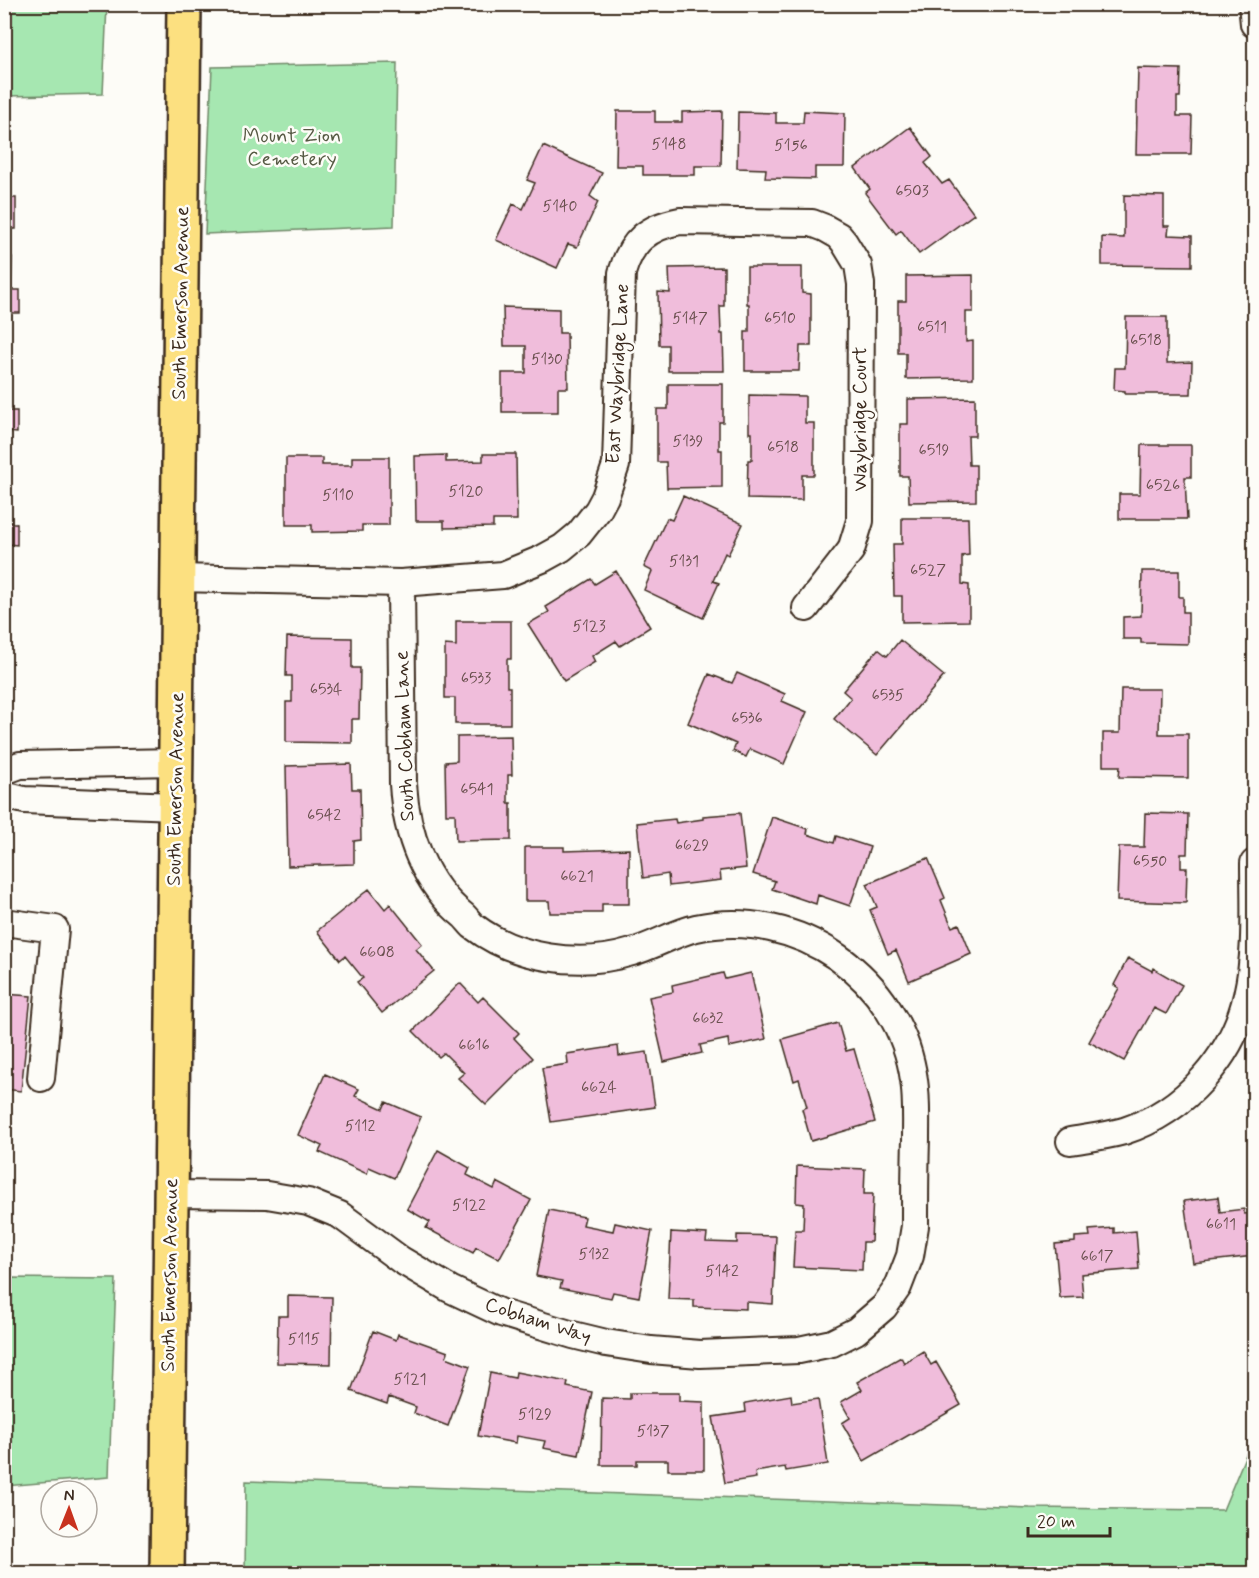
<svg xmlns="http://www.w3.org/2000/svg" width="1259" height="1578" font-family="Mynerve,sans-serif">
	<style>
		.green { fill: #a6e7b1; stroke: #708868; stroke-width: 1.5 }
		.building { fill: #f0bddb; stroke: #3b2a1e; stroke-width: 1.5 }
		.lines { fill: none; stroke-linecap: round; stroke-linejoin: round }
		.street-casing { stroke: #3b2a1e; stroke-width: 30 }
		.primary-casing { stroke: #3b2a1e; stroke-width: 38 }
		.street { stroke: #fdfcf7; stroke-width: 26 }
		.primary { stroke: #fce080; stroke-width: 33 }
		.labels { text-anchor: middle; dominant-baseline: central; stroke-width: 5; stroke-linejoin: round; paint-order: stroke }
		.number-label { font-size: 16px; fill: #684f4d }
		.park-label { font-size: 20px; fill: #565943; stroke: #fdfcf7 }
		.street-label { font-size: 20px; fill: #3b2a1e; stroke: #fdfcf7 }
	</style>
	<rect width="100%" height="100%" fill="#fdfcf7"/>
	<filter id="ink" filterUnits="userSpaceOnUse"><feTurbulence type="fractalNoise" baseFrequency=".0167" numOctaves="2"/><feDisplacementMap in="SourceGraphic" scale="12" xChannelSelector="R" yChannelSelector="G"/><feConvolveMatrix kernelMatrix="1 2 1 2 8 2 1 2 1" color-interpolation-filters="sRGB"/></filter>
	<g filter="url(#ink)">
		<!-- green -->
		<path class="green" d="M4,5H107L103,94L5,96Z
			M397,63L394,226L205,234L212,67Z
			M5,1278L116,1279L109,1477L5,1486Z
			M1254,1435V1573H245L246,1481L1030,1508L1223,1510Z"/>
		<!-- building -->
		<path class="building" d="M1138,68L1181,69L1180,97H1177V116H1192L1191,154H1136Z
			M617,111H655V122H682V112L722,111L721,166H695V175H643V166H616Z
			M804,111L845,113L844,167H815V179L765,178L766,169L737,168L738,112L776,113V123H803Z
			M910,127L932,157L925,163L942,184L949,180L974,214L919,254L901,230L896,234L865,193L870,189L855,168Z
			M543,146L602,173L590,196L598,202L577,247L568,244L557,268L496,240L513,204L523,209L535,183L527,180Z
			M1124,195L1164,196V226H1169L1168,235L1192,236V266L1102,265V237L1124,238Z
			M4,198H16V229H4Z
			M4,257H12L11,290H20V313H6V343Z
			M724,267V306H720L721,334H723L724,371H668V345H659L658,292L670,293L669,268Z
			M747,267H802V293L811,294V346H800L799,371H745V332H749V304H747Z
			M973,275V312H966V342L973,341V378L906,379V353H898V301H906V276Z
			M503,307L559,309V333H567L568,388H558V412H502V373H526V346H504Z
			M1126,317H1167V363L1192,362L1191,394H1125V391L1114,390L1115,368H1125Z
			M4,376H9L8,411H17V433L7,432V466H4Z
			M668,384H723V422H719V450H722V487L667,488L666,462H657V409H668Z
			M749,395L805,396V423H814V475H802V500L747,499L748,460H752V433H749Z
			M975,398V436H968L969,465H976V501L909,502L908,476H900V424H908V399Z
			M1141,445H1191V477H1185L1187,519H1119V494H1140Z
			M483,454H516L517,520H493V527L444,528V521H416L415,456L446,455V462L483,461Z
			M352,457H389V525H362V531L312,532V525H286V458H322V465H352Z
			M683,496L743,524L728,555L725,553L713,581L719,583L703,618L644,590L652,571L644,567L667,518L672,520Z
			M902,518H968L969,555L962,556V584L969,585V621L902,622V596H894L893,544H902Z
			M4,523H17V545L8,544V572H4Z
			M616,571L650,627L620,646L616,641L592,656L595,662L564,681L528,624L549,612L546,607L591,579L595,584Z
			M1142,571H1179V597H1183V612H1188V644L1141,643V639H1123V617L1141,616Z
			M4,607H10V636H4Z
			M456,621H511V659H507V687H510V724H455V698H445V645L456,646Z
			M287,637L352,638V668H360L359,719H352V743L286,742V702H292V676H286Z
			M900,640L944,676L877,755L834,719L851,698L843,691L878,649L887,656Z
			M737,673L785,694L782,701L807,712L784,764L750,749L746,757L733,751L736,744L688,723L709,674L732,683Z
			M1121,689H1160L1159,734H1188V778L1119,777L1120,766H1103V733H1120Z
			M511,736L512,775H508V803H511V840L456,841L455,814H446L445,762L457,761V737Z
			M351,764L352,789H360L361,840L354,841V864L288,866L286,766Z
			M740,813L746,868L720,871L721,880L669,886L668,874L643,878L637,823L675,819L676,823L703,819V816Z
			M1145,813L1188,814L1187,854H1181V868H1187L1186,903L1117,901L1119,847H1144Z
			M772,817L808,829L807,834L834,843L836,836L870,847L850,906L818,895L816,904L772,889L775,881L753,874Z
			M525,847H564V851L629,849V904H602V913H550L549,901H525Z
			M928,858L945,898L941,900L952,927L959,924L971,954L909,981L896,950L888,954L870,910L877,907L867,884Z
			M369,889L385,909L390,904L422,944L416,949L434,971L382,1013L357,982L363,978L345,956L340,960L317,931Z
			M1128,958L1152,971L1153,968L1182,985L1166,1014L1154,1008L1124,1061L1089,1042L1119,988L1114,985Z
			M723,973L725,979L751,973L766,1039L729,1047L728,1039L700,1045L702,1053L664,1062L649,997L673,992L672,985Z
			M460,983L478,1002L483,997L519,1033L514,1038L533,1058L486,1105L458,1078L464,1073L444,1053L439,1057L413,1031Z
			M4,994L31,996L21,1091L4,1089Z
			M838,1023L846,1051L854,1049L875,1122L811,1141L802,1109L807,1107L799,1079L794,1081L782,1039Z
			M618,1046L619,1056L647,1052L655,1107L551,1122L542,1068L568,1064L567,1054Z
			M325,1074L359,1089L355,1096L383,1109L386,1102L421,1117L394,1178L369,1167L367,1174L319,1152L322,1146L298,1135Z
			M438,1150L470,1168L467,1175L471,1177L494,1189L497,1182L531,1200L499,1259L476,1247L473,1253L426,1228L430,1222L407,1209Z
			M797,1166L865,1169L864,1194H873L871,1242H863L862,1270L793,1267L795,1230H803L804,1204L796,1203Z
			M1218,1197L1220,1212L1244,1209V1214L1254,1213V1256L1193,1263L1184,1201Z
			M549,1210L585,1217L583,1225L613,1231L615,1223L652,1231L639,1297L613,1292L611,1298L560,1288L562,1281L536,1276Z
			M1114,1228V1233L1136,1231L1139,1269L1081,1274L1083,1297L1060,1298L1055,1244L1075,1242V1237L1090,1236L1089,1230Z
			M671,1232L707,1234L706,1242L737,1243V1235L776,1236L773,1304L746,1302V1309L694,1307V1300L668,1299Z
			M288,1296L332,1297L331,1364L277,1363L278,1316H288Z
			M373,1331L396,1340L398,1334L448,1352L446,1357L470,1366L448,1426L414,1413L416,1407L389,1397L387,1404L351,1391Z
			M923,1351L931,1365L936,1362L961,1405L864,1461L842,1423L850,1418L841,1402L862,1390L857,1382L901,1357L904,1363Z
			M516,1372L568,1382L567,1387L592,1392L579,1455L543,1448L545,1441L517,1436L516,1443L478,1436L490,1373L515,1378Z
			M630,1393H679V1401L704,1402V1470H668V1460H637V1465H601L602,1398L630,1399Z
			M791,1395L792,1403L818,1399L828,1464L786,1471L785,1467L755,1472L756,1478L725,1483L713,1417L746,1412L745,1403Z"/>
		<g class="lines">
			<!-- street casing -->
			<g class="street-casing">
				<path id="street" d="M1252,4L1254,24
					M178,578L401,583L503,575L542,559L562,548L579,534L598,510L605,497L616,465L622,273C631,241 648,227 680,221L812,223L825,228L839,236L844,242L858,265L861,284L860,521L851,550L806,608
					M4,771L20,765L176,762
					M4,795L24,800L175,806
					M4,922L55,929L41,1078
					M1070,1141C1088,1138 1106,1136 1124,1131C1185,1111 1233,1057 1247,995C1257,953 1254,906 1254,863
					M171,1194L267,1195L308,1202L340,1215L401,1260L450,1289L501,1313L573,1335L606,1343L651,1350L700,1354L799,1350L832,1343L856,1331L884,1307L898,1287L910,1256L915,1226C915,1197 915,1168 916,1139C916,1120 917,1100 914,1080C900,977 797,906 696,928C674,933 654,946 632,952C580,968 516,959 473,926C470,923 467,919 464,916C424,884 406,834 403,784L401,583"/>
			</g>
			<!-- primary casing -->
			<g class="primary-casing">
				<path id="primary" d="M167,1574L184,4"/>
			</g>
			<!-- street -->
			<use href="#street" class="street"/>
			<!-- primary -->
			<use href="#primary" class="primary"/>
		</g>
	</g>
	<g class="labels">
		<!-- number labels -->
		<g class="number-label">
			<text x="669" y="144">5148</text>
			<text x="791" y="145">5156</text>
			<text x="912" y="191">6503</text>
			<text x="560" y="206">5140</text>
			<text x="690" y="318">5147</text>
			<text x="780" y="318">6510</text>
			<text x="932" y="327">6511</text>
			<text x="1146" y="340">6518</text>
			<text x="547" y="359">5130</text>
			<text x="688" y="441">5139</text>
			<text x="783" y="447">6518</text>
			<text x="934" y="450">6519</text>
			<text x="1163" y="485">6526</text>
			<text x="466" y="491">5120</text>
			<text x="338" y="495">5110</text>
			<text x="684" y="561">5131</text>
			<text x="928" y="570">6527</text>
			<text x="589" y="626">5123</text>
			<text x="476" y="678">6533</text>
			<text x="326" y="689">6534</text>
			<text x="888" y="695">6535</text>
			<text x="747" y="718">6536</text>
			<text x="477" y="789">6541</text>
			<text x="324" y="815">6542</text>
			<text x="692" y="845">6629</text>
			<text x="1150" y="861">6550</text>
			<text x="577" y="876">6621</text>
			<text x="377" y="952">6608</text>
			<text x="708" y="1018">6632</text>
			<text x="474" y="1045">6616</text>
			<text x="599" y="1087">6624</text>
			<text x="360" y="1126">5112</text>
			<text x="469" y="1205">5122</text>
			<text x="1221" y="1224">6611</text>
			<text x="594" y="1254">5132</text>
			<text x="1097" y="1256">6617</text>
			<text x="722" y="1271">5142</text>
			<text x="304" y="1339">5115</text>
			<text x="410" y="1379">5121</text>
			<text x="535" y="1414">5129</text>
			<text x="653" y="1431">5137</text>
		</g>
		<!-- park labels -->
		<g class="park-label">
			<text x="292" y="136">Mount Zion<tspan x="292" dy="23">Cemetery</tspan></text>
		</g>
		<!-- street labels -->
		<g class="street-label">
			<text transform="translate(181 303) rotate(-89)">South Emerson Avenue</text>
			<text transform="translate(618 374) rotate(-87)">East Waybridge Lane</text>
			<text transform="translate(860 419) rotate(-90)">Waybridge Court</text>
			<text transform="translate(405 736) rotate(-92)">South Cobham Lane</text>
			<text transform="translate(176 789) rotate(-89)">South Emerson Avenue</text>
			<text transform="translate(170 1275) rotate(-89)">South Emerson Avenue</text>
			<text transform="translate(538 1321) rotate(18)">Cobham Way</text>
		</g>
	</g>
	<!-- margin -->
	<rect width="1259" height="1578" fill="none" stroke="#fdfcf7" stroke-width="24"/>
	<rect x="12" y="12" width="1235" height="1554" fill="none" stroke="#3b2a1e" stroke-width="2" filter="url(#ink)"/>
	<!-- north arrow -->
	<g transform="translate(69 1509) rotate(1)"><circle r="28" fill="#fdfcf7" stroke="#afa8a0" stroke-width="1.5"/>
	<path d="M0-4.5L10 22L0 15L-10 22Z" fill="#c8321e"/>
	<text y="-9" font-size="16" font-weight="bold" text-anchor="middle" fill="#3b2a1e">N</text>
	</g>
	<!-- scale -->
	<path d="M1028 1527v9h82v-9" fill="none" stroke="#3b2a1e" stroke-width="3"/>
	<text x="1037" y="1527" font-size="18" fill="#3b2a1e" stroke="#fdfcf7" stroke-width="4.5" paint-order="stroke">20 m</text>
</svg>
